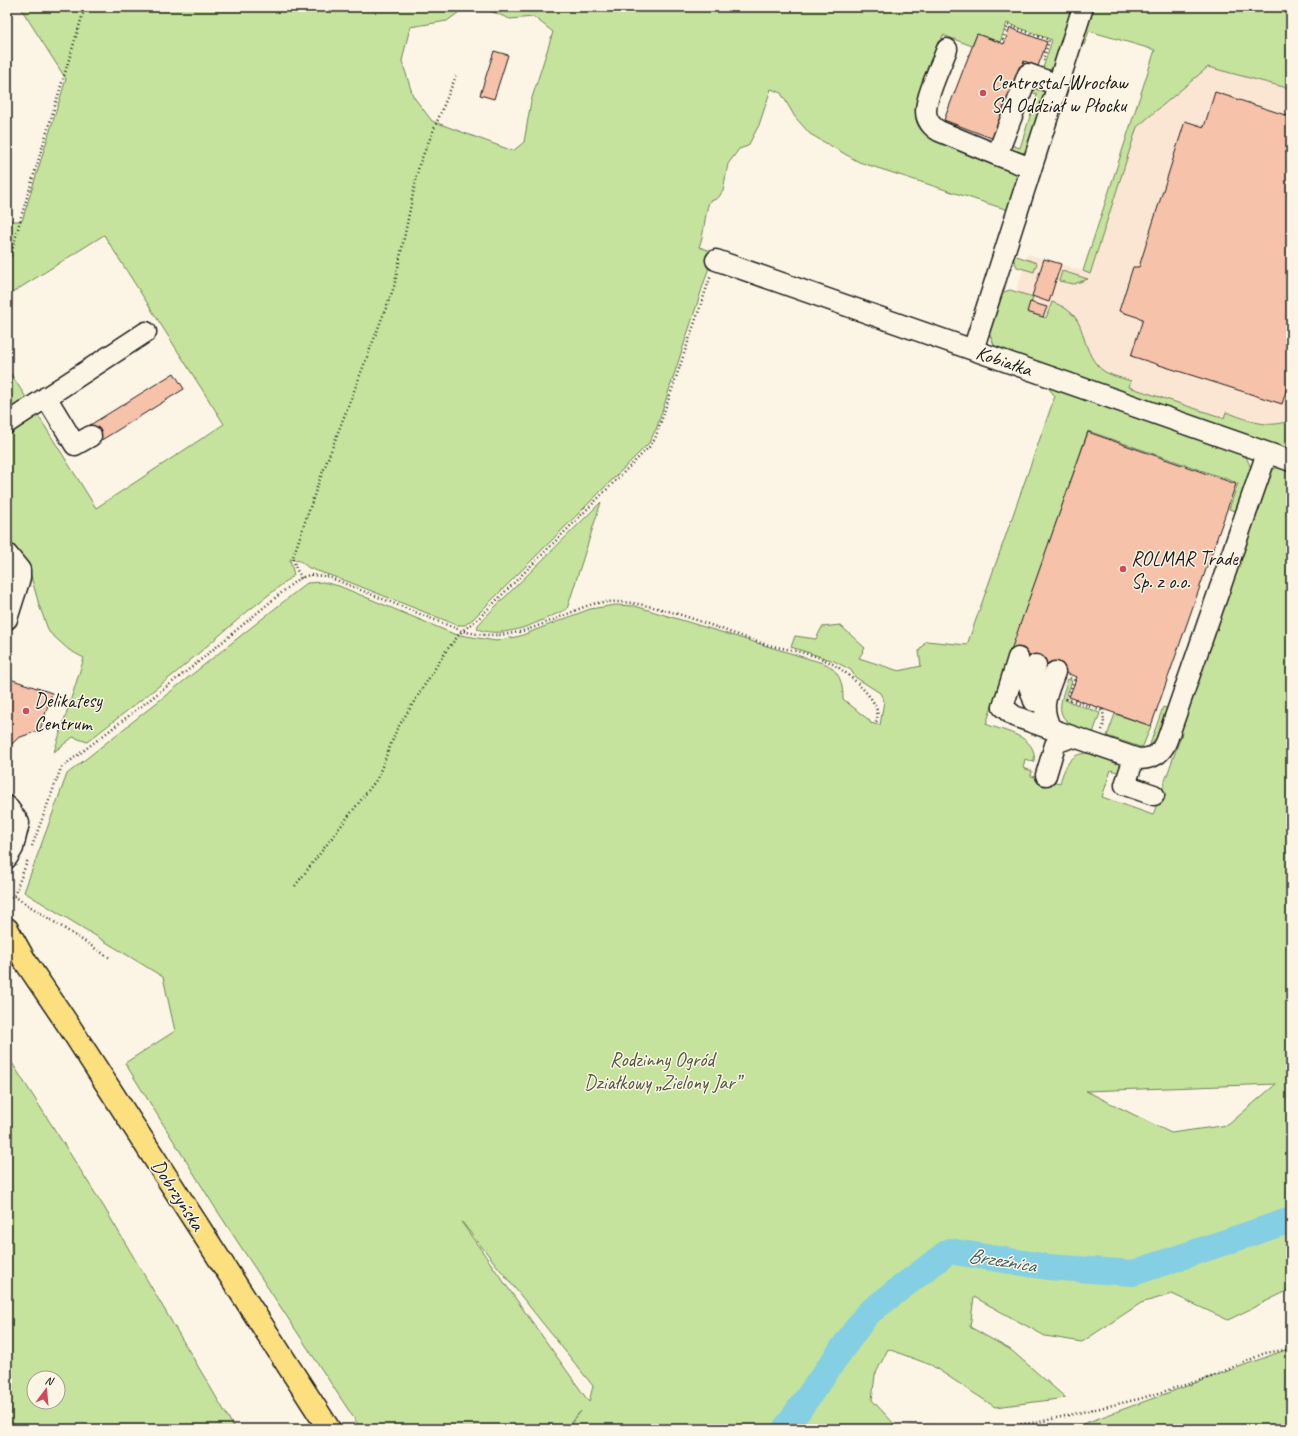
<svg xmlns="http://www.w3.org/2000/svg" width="1298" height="1436" font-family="Caveat,sans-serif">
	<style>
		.built { fill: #fae6d3 }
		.green { fill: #c5e39c; stroke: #70805c; fill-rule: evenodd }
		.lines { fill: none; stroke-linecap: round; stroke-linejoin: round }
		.river { stroke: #84cfe4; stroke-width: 26 }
		.building { fill: #f7c2aa; stroke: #1c1c1c }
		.minor-casing { stroke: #1c1c1c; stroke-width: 23 }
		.major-casing { stroke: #1c1c1c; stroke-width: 25 }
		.path { stroke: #1c1c1c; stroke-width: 2.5; stroke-dasharray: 1 3; stroke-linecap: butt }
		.minor { stroke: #fcf5e5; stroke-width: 20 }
		.major { stroke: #fce080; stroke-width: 22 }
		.poi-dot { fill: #d1495b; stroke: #fcf5e5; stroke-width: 1.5 }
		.labels { text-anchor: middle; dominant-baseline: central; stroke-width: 3; stroke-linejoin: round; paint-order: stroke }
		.poi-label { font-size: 20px; fill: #1c1c1c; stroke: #fcf5e5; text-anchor: start }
		.street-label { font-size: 20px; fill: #1c1c1c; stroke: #fcf5e5 }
		.park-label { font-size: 20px; fill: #4f5842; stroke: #fcf5e5 }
		.water-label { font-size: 21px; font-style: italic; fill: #405b62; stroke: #fcf5e5 }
	</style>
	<rect width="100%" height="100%" fill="#fcf5e5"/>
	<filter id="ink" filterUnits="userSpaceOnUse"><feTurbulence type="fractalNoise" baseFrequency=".025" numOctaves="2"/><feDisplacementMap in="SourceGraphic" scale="8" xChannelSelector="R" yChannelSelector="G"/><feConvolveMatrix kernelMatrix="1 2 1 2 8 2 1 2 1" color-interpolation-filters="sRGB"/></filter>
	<g filter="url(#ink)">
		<!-- built -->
		<path class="built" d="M1155,50L1291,86V427L1265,436L1013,348L1003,332L1028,254L1083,271Z"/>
		<!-- green -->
		<path class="green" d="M20,7H466L447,21L410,27L402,61L413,96L432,121L513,151L524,142L531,101L553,32L534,17L510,19L481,7H1076L1055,66L1053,69L1042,71L1052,40L1007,23L1000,42L977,34L972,46L943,35L917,103C914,116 915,126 926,135L1011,169C1023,181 1015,195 1011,211L859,162L810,134L795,117L781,93L771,89L759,125L748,146L739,149L728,164L723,191L718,198L709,202C704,217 705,232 699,247L714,252L657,427L649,443L473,619L465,625H457L349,582L309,568L300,561L290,559L294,575L248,611L173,675L87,742L73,737L54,752L84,658L69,650L49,632L39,605L28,565L7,547V430L36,412L96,508L224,424L104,235L7,296V214L12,221H22L66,79Z
			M1089,7H1291V89L1208,67L1137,127L1090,274L1083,271L1155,50L1089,31L1084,45L1080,44Z
			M1033,87L1043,90L1045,96L1027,151L1021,154L1011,151V145L1020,148L1037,94L1028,91Z
			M1011,254L1037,263L1034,272L1017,267Z
			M1062,271L1088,279L1074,284L1059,281Z
			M1010,290L1033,297L1028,312L1046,318L1052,302C1090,315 1077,341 1097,365C1105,375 1119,377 1131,381L1129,387L1224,418L1226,412C1249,420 1267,430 1291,420V454L995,347L987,328L1000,293Z
			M7,368L29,402L7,416Z
			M1046,385L1244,452L1252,470L1241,513L1229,509L1238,483L1088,431L986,724C1004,732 1038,735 1034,762L1025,759L1023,768L1032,771L1031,776L1060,783C1071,742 1090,752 1123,763L1122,774L1111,770L1102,797L1153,815L1182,733L1180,724L1271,470L1279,467H1291V1286L1287,1291L1228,1320L1172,1294L1141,1303L1082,1342L1045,1336L974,1297L970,1327L1011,1350L1066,1398L995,1407L931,1365L888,1349L875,1375L872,1400L897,1427L932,1425L938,1429H567L581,1411L565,1429H361L216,1209L125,1063L175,1031L163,977L24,892L67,774L307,583L323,582L339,586L454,634L496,641L520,636L590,609L615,605L635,606L826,664C840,672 843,684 843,699L870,721V723L880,725L884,701L880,693L855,677L851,670L834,661L791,647L795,636L816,639L822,627L840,625L865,648L859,658L899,671L921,666L919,651L926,641L967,645L1055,396ZM1276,1084L1228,1125L1171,1133L1086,1091ZM462,1222L593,1386L589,1402L462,1223Z
			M601,502L567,609C540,621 507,640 477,629L478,625L494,608Z
			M1068,679L1072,681L1065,700L1100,713L1092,736C1057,719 1055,715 1068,679Z
			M1163,707L1172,710L1161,740L1148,750Z
			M1115,714L1151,726L1143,746L1140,747L1107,736Z
			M7,1055L104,1207L235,1429H7ZM34,1378H58V1402H34Z
			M1291,1348V1429H1069Z"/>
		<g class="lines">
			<!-- river -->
			<path class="river" d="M785,1429L867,1314L949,1251L1048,1267L1133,1273L1291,1220"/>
		</g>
		<!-- building -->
		<path class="building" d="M1010,28L1047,42L1038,66L1024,61L994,139L944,120L977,34L1004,44Z
			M494,51L508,55L494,99L480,95Z
			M1215,92L1291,117V375L1282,404L1131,356L1143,319L1119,311L1133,267H1139L1185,121L1204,127Z
			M1044,259L1061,264L1049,302L1032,296Z
			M1030,302L1047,307L1043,317L1027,312Z
			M174,373L184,389L100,441L90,425Z
			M1088,432L1236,484L1151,726L1069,697L1077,677L1010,653Z
			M7,678L52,693L40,730L18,738L12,744L7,743Z"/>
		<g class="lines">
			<!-- minor casing -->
			<g class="minor-casing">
				<path id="minor" d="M947,49C941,65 926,96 926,111C926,120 932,127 939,131L997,155
					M1031,168L997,155L1028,74L1058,85
					M716,260L1291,461
					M973,350L1083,7
					M46,397L75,445L91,436
					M7,423L146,332
					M7,554L20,570V578L7,619
					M1018,658L1003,707L1014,716L1051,729
					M1055,672C1047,694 1039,706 1051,729L1138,759C1153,759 1162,754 1167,740L1267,453
					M1034,701L1029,686L1036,665
					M1134,758L1125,785L1154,795
					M1046,775L1055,745L1058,742L1072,737
					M7,806L19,823L13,848L7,858"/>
			</g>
			<!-- major casing -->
			<g class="major-casing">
				<path id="major" d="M7,929L25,961L71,1029L329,1429"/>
			</g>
			<!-- path -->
			<path class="path" d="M1003,40L1008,25L1049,40L1043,62
				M7,263L11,255L21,217L85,7
				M302,578L296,569L293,557L317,487L394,287L419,165L456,76
				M1070,678L1074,680L1067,699L1103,711
				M1102,730L1104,724L1103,709
				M32,846L61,768L192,667L298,579L309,575L326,576L462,631L478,619L649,447L655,439L711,275
				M295,886L377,779L397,729L446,651L462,631C507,642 530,629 570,613C581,608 594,602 607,602C653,599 717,629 761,643C785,650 815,652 836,666C848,673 876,698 877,712C878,717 876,721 876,724
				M14,896L110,958
				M7,899L14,896L28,859
				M981,1429L1039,1422L1139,1399L1211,1377L1265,1353L1291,1349"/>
			<!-- minor -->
			<use href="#minor" class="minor"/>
			<!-- major -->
			<use href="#major" class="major"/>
		</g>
	</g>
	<!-- markers -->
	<g class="poi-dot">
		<circle cx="983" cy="93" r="4"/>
		<circle cx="1123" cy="569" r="4"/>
		<circle cx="26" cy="711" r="4"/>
	</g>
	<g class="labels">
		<!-- poi labels -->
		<g class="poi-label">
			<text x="991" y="82">Centrostal-Wrocław<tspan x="991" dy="23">SA Oddział w Płocku</tspan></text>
			<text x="1131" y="558">ROLMAR Trade<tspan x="1131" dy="23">Sp. z o.o.</tspan></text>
			<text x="34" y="700">Delikatesy<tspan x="34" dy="23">Centrum</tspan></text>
		</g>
		<!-- street labels -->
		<g class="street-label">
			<text transform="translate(1004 361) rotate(19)">Kobiałka</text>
			<text transform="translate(178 1195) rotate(57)">Dobrzyńska</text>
		</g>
		<!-- park labels -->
		<g class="park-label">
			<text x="662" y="1059">Rodzinny Ogród<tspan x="662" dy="23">Działkowy „Zielony Jar”</tspan></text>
		</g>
		<!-- water labels -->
		<g class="water-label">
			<text transform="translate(1002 1260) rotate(9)">Brzeźnica</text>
		</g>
	</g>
	<!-- margin -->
	<rect width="1298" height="1436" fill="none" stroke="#fcf5e5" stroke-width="24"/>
	<rect x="12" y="12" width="1274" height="1412" fill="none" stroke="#1c1c1c" stroke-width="1.5" filter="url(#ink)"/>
	<!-- north arrow -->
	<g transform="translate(46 1390) rotate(16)"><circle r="19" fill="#fcf5e5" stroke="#a29e95"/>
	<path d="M0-3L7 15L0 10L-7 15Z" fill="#d1495b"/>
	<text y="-6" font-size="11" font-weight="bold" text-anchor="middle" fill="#1c1c1c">N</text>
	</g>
</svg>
